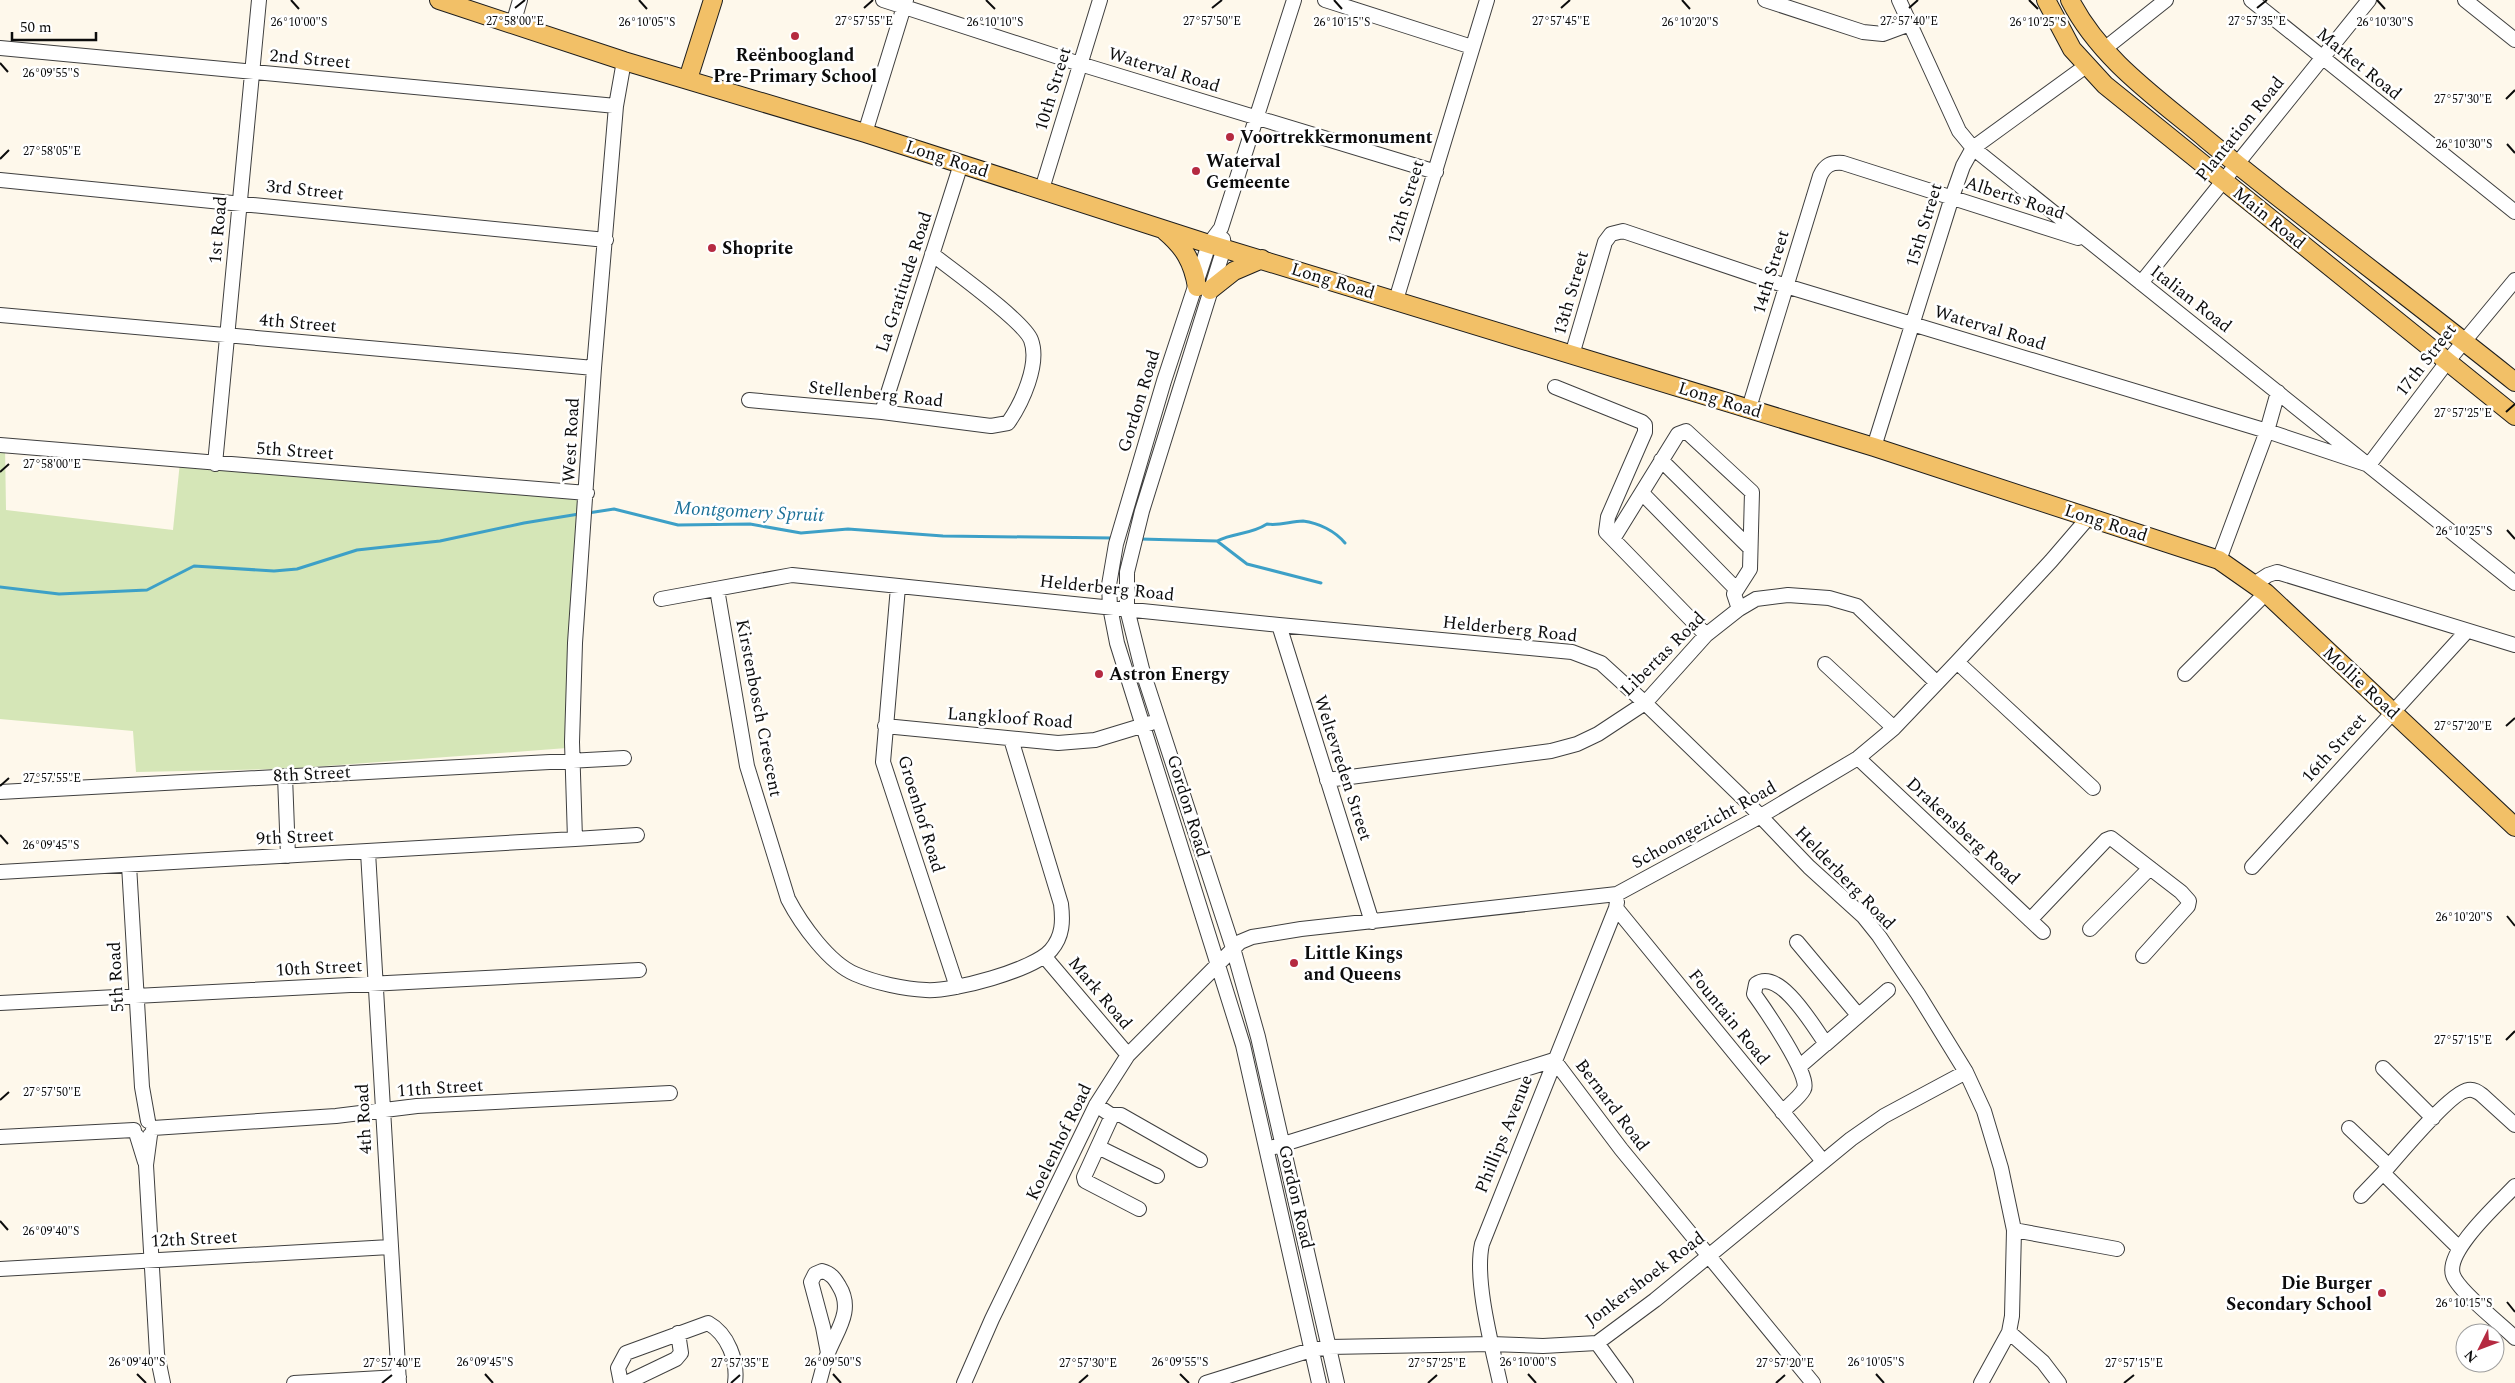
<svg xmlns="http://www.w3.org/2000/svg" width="2515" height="1383" font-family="Spectral,serif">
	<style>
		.green { fill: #d5e6b7 }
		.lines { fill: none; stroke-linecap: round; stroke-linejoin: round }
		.stream { stroke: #3da0c7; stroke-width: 3 }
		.minor-casing { stroke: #3f3f3f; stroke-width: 16 }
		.major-casing { stroke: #1d1d1d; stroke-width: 20 }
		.minor { stroke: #fff; stroke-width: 14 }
		.major { stroke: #f2c067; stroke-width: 18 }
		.ticks { fill: none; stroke: #0c0c0c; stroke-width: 2 }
		.poi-dot { fill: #b52a41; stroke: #fff; stroke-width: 2 }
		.labels { text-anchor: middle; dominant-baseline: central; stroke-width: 5; stroke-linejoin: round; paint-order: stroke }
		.poi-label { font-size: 18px; font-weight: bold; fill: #0c0c0c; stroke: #fff; text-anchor: start }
		.street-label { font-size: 18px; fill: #0c0c0c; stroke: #fff }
		.water-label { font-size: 19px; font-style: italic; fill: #1b7097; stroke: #fff }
		.ticks-label { font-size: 12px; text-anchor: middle; fill: #0c0c0c; stroke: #fff; stroke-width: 5; stroke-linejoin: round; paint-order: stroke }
	</style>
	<rect width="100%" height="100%" fill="#fef8eb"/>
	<!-- green -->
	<path class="green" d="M0,445H5L6,510L173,530L180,462L584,496L567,748L285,769L136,772L133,731L0,719Z"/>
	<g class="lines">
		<!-- stream -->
		<path class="stream" d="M588,513L614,509L678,525L750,524L801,533L848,529L943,536L1113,538
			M1140,539L1217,541L1247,564L1321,583
			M1217,541C1235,532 1250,535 1267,524C1280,526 1291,521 1303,521C1319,523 1335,531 1345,543
			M0,587L59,594L147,590L194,566L274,571L297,569L357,550L440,541L524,523L579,514"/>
		<!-- minor casing -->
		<g class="minor-casing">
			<path id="minor" d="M883,0L1080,64L1436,172
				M1294,0L1221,228L1209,244L1164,381L1116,544L1109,585L1110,607L1117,643L1243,1045L1319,1383
				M1325,0L1472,47
				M1765,0L1863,32L1883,34L1910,24
				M1899,0L1959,131L1973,148L2515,583
				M2251,0L2515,212
				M2465,0L2515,40
				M513,24L520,0
				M0,48L616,106
				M2103,50L2166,0
				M865,133L906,0
				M0,180L606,240
				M1042,189L1100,0
				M1223,239L1224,248L1142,511L1127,572V609L1142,669L1233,948L1258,1037L1337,1383
				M2141,283L2369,0
				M1396,300L1487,0
				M0,315L594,368
				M1572,355L1605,242L1611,234L1623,231L1786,286L2267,431L2369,465L2447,362L2515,280
				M1555,387L1642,422L1645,425V432L1608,517L1606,532L1706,635
				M749,400L882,412L991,426L1008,423C1022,403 1040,364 1031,340C1024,321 952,270 932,254
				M1749,408L1820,176C1825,165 1831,162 1843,163L2078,238
				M882,412L961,164
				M0,445L587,493
				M1874,447L1952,197L1963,166L1973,148L2086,66
				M1661,460L1750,548
				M215,464L259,0
				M1642,493L1736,589
				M1613,539L1678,434L1686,431L1752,492L1750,569L1734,594L1739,609
				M2219,560L2267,431L2278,392
				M2254,584L2268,575L2277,572L2515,645
				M898,587L883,762L957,987
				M717,589L747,766L788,899C801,924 829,963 855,974C876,983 904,989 926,990C952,992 1034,970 1051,950C1063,936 1063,921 1061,904L1011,739
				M661,599L792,575L1279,625L1572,652L1601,663L1645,703L1744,799L1809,867L1863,916L1879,936L1918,994L1966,1072L1984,1111L2001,1168L2014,1230L2012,1316L2009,1332L1981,1383
				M1279,625L1372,922
				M1957,662L2093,788
				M1825,664L1894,728
				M2185,674L2266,593
				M885,726L1058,743L1095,740L1151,723
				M1858,758L2043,932
				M285,776L288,856
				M1327,780L1551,751L1577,744L1598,734L1645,703L1706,635L1739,609L1756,599L1788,595L1829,598L1857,606L1937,683
				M0,792L624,758
				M575,839L637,835
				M368,852L399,1383
				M129,865L142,1087L148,1121
				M2252,867L2466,632
				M0,872L575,839L572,742L575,643L594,368L616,106L624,61
				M1617,902L1616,908L1822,1160
				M2030,920L2106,840L2111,838L2181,892L2189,901L2188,906L2143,956
				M2090,929L2150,868
				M1797,942L1858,1015
				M1044,956L1128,1055
				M0,1003L639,970
				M2383,1068L2433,1118
				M1096,1105L1111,1115V1118L1084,1177L1085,1181L1139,1209
				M1782,1112C1789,1105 1800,1097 1804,1089C1811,1076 1764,1008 1754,994L1756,984C1780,967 1815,1029 1826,1044L1888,990L1799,1067
				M1111,1115H1121L1200,1160
				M153,1128L336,1116L417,1106L670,1093
				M2349,1128L2389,1166
				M150,1135L146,1165L157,1354L163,1383
				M137,1136L145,1162
				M0,1137L134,1130
				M1098,1147L1157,1176
				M1274,1147L1554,1060L1621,1149L1813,1383
				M2383,1173C2396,1158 2452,1091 2468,1090C2474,1089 2478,1092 2482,1095L2515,1125
				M2515,1186C2499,1203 2445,1251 2453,1275C2458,1291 2501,1324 2515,1338
				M2361,1196L2383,1173L2459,1248
				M2014,1230L2117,1249
				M0,1269L390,1247
				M2009,1332L2043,1362L2059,1383
				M1597,1343L1626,1383
				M294,1383L399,1377
				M621,1383L618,1368L626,1353L708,1323C728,1334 738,1361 735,1383
				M626,1383L676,1359L681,1353L678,1333
				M819,1383C822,1373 824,1362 828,1353C837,1330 854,1310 839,1286C835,1279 831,1273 822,1271L815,1274L811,1282L823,1327L828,1353
				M964,1383L992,1319L1096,1105L1128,1055L1240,942L1252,937L1301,929L1617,894L1759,817L1858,758L1894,728L1957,662L2051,561L2088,518
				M1206,1383L1311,1350L1329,1347L1491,1344L1543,1346L1597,1343L1655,1300L1851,1139L1884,1116L1966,1072
				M1500,1383C1492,1346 1474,1280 1482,1244L1616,908"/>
		</g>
		<!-- major casing -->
		<g class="major-casing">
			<path id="major" d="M439,0L624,61L865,133L1209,244L1874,447L2219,560L2266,593L2515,827
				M2046,0L2072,49L2105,85L2515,416
				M2070,0C2100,59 2156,97 2206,139C2307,222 2413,300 2515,382
				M688,79L713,0
				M1165,231C1184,247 1193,262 1197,287
				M1210,290L1234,271L1262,259"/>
		</g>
		<!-- minor -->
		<use href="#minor" class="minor"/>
		<!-- major -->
		<use href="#major" class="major"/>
	</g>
	<!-- ticks -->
	<path class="ticks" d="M291,0L299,9M639,0L647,9M986,0L995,9M1334,0L1342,9M1682,0L1690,9M2029,0L2038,9M2377,0L2385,9M515,8L525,0M864,8L873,0M1212,8L1222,0M1561,8L1570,0M1909,8L1918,0M2257,8L2267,0M0,63L8,72M2506,99L2515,90M2507,144L2515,153M0,159L9,150M2506,412L2515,404M0,472L9,464M2507,530L2515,539M2506,726L2515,718M0,786L9,778M0,835L8,844M2507,916L2515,926M2506,1040L2515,1031M0,1100L9,1092M0,1221L8,1230M2507,1302L2515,1312M137,1374L146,1383M485,1374L493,1383M833,1374L841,1383M1180,1374L1189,1383M1528,1374L1536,1383M1876,1374L1884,1383M382,1383L392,1375M731,1383L740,1375M1079,1383L1088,1375M1428,1383L1437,1375M1776,1383L1785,1375M2124,1383L2134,1375"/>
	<!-- markers -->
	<g class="poi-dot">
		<circle cx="795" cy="36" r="5"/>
		<circle cx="1230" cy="137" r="5"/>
		<circle cx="1196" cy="171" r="5"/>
		<circle cx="712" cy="248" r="5"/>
		<circle cx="1099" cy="674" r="5"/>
		<circle cx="1294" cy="963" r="5"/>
		<circle cx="2382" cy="1293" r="5"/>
	</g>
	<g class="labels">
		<!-- poi labels -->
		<g class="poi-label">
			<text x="795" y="55" text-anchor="middle">Reënboogland<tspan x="795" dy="21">Pre-Primary School</tspan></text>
			<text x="1240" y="137">Voortrekkermonument</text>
			<text x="1206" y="161">Waterval<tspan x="1206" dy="21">Gemeente</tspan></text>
			<text x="722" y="248">Shoprite</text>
			<text x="1109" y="674">Astron Energy</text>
			<text x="1304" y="953">Little Kings<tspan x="1304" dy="21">and Queens</tspan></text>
			<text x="2372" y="1283" text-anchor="end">Die Burger<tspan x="2372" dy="21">Secondary School</tspan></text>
		</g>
		<!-- street labels -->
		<g class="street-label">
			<text transform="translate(310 59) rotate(5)">2nd Street</text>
			<text transform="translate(2359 64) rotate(39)">Market Road</text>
			<text transform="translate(1164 70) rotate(17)">Waterval Road</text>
			<text transform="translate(1053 89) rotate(-73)">10th Street</text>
			<text transform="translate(2240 129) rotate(-51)">Plantation Road</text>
			<text transform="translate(947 159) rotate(18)">Long Road</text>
			<text transform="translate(305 190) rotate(6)">3rd Street</text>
			<text transform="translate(2015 198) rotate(18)">Alberts Road</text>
			<text transform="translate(1406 202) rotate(-73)">12th Street</text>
			<text transform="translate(2269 218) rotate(39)">Main Road</text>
			<text transform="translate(1924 225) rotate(-73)">15th Street</text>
			<text transform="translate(218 230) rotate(-85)">1st Road</text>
			<text transform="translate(1771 272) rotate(-73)">14th Street</text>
			<text transform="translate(1333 281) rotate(17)">Long Road</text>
			<text transform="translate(904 282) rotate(-72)">La Gratitude Road</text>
			<text transform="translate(1571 293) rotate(-74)">13th Street</text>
			<text transform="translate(2191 299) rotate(38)">Italian Road</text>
			<text transform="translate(298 323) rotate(5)">4th Street</text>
			<text transform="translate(1990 328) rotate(17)">Waterval Road</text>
			<text transform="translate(2426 360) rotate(-52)">17th Street</text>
			<text transform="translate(876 394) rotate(6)">Stellenberg Road</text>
			<text transform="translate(1720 400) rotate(17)">Long Road</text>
			<text transform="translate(1139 401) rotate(-73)">Gordon Road</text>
			<text transform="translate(571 440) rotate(-87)">West Road</text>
			<text transform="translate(295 451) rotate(4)">5th Street</text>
			<text transform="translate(2106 523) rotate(18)">Long Road</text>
			<text transform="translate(1107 588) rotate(6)">Helderberg Road</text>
			<text transform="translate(1510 629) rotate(6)">Helderberg Road</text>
			<text transform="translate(1663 654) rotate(-45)">Libertas Road</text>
			<text transform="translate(2361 683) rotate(43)">Mollie Road</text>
			<text transform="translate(759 708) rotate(79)">Kirstenbosch Crescent</text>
			<text transform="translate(1010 718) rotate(4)">Langkloof Road</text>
			<text transform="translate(2334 748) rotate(-48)">16th Street</text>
			<text transform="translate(1343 768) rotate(72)">Weltevreden Street</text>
			<text transform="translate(312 774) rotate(-3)">8th Street</text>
			<text transform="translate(1188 806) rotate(73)">Gordon Road</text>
			<text transform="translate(921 814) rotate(73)">Groenhof Road</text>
			<text transform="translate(1704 825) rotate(-29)">Schoongezicht Road</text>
			<text transform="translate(1963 831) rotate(43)">Drakensberg Road</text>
			<text transform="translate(295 837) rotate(-3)">9th Street</text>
			<text transform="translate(1845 878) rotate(46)">Helderberg Road</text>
			<text transform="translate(319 968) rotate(-3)">10th Street</text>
			<text transform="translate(116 977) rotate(-93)">5th Road</text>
			<text transform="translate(1100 993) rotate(50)">Mark Road</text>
			<text transform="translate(1729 1017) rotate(51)">Fountain Road</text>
			<text transform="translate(440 1088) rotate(-4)">11th Street</text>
			<text transform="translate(1612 1105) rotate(53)">Bernard Road</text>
			<text transform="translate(364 1119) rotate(-93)">4th Road</text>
			<text transform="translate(1504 1134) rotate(-68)">Phillips Avenue</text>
			<text transform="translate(1059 1142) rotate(-64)">Koelenhof Road</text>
			<text transform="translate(1296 1197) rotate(77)">Gordon Road</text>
			<text transform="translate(194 1239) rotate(-3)">12th Street</text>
			<text transform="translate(1645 1279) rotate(-37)">Jonkershoek Road</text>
		</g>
		<!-- water labels -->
		<g class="water-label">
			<text transform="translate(749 512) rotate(3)">Montgomery Spruit</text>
		</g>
	</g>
	<g class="ticks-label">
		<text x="515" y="25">27°58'00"E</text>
		<text x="864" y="25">27°57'55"E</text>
		<text x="1212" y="25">27°57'50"E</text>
		<text x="1561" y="25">27°57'45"E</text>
		<text x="1909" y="25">27°57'40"E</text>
		<text x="2257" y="25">27°57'35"E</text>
		<text x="1342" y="26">26°10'15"S</text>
		<text x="2038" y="26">26°10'25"S</text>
		<text x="299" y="26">26°10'00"S</text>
		<text x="647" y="26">26°10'05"S</text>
		<text x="995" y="26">26°10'10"S</text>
		<text x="1690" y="26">26°10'20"S</text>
		<text x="2385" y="26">26°10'30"S</text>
		<text x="51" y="77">26°09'55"S</text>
		<text x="2463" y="103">27°57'30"E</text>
		<text x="2464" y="148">26°10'30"S</text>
		<text x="52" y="155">27°58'05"E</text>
		<text x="2463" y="417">27°57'25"E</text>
		<text x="52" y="468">27°58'00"E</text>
		<text x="2464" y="535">26°10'25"S</text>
		<text x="2463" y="730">27°57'20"E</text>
		<text x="52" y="782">27°57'55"E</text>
		<text x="51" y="849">26°09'45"S</text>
		<text x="2464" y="921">26°10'20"S</text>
		<text x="2463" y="1044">27°57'15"E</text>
		<text x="52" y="1096">27°57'50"E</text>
		<text x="51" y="1235">26°09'40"S</text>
		<text x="2464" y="1307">26°10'15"S</text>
		<text x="137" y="1366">26°09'40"S</text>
		<text x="485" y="1366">26°09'45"S</text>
		<text x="833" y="1366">26°09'50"S</text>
		<text x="1180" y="1366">26°09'55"S</text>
		<text x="1528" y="1366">26°10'00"S</text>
		<text x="1876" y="1366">26°10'05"S</text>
		<text x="392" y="1367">27°57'40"E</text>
		<text x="740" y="1367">27°57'35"E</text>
		<text x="1088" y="1367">27°57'30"E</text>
		<text x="1437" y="1367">27°57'25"E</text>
		<text x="1785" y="1367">27°57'20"E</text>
		<text x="2134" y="1367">27°57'15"E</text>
	</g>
	<!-- north arrow -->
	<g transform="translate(2480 1348) rotate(228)"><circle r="24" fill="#ffffff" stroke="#9e9e9e"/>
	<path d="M0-4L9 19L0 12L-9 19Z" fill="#b52a41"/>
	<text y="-8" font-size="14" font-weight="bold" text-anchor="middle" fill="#0c0c0c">N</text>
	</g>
	<!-- scale -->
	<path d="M12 32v8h84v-8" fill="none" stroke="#0c0c0c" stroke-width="2.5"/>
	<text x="20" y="32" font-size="15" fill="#0c0c0c" stroke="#ffffff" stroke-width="4" paint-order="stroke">50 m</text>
</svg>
